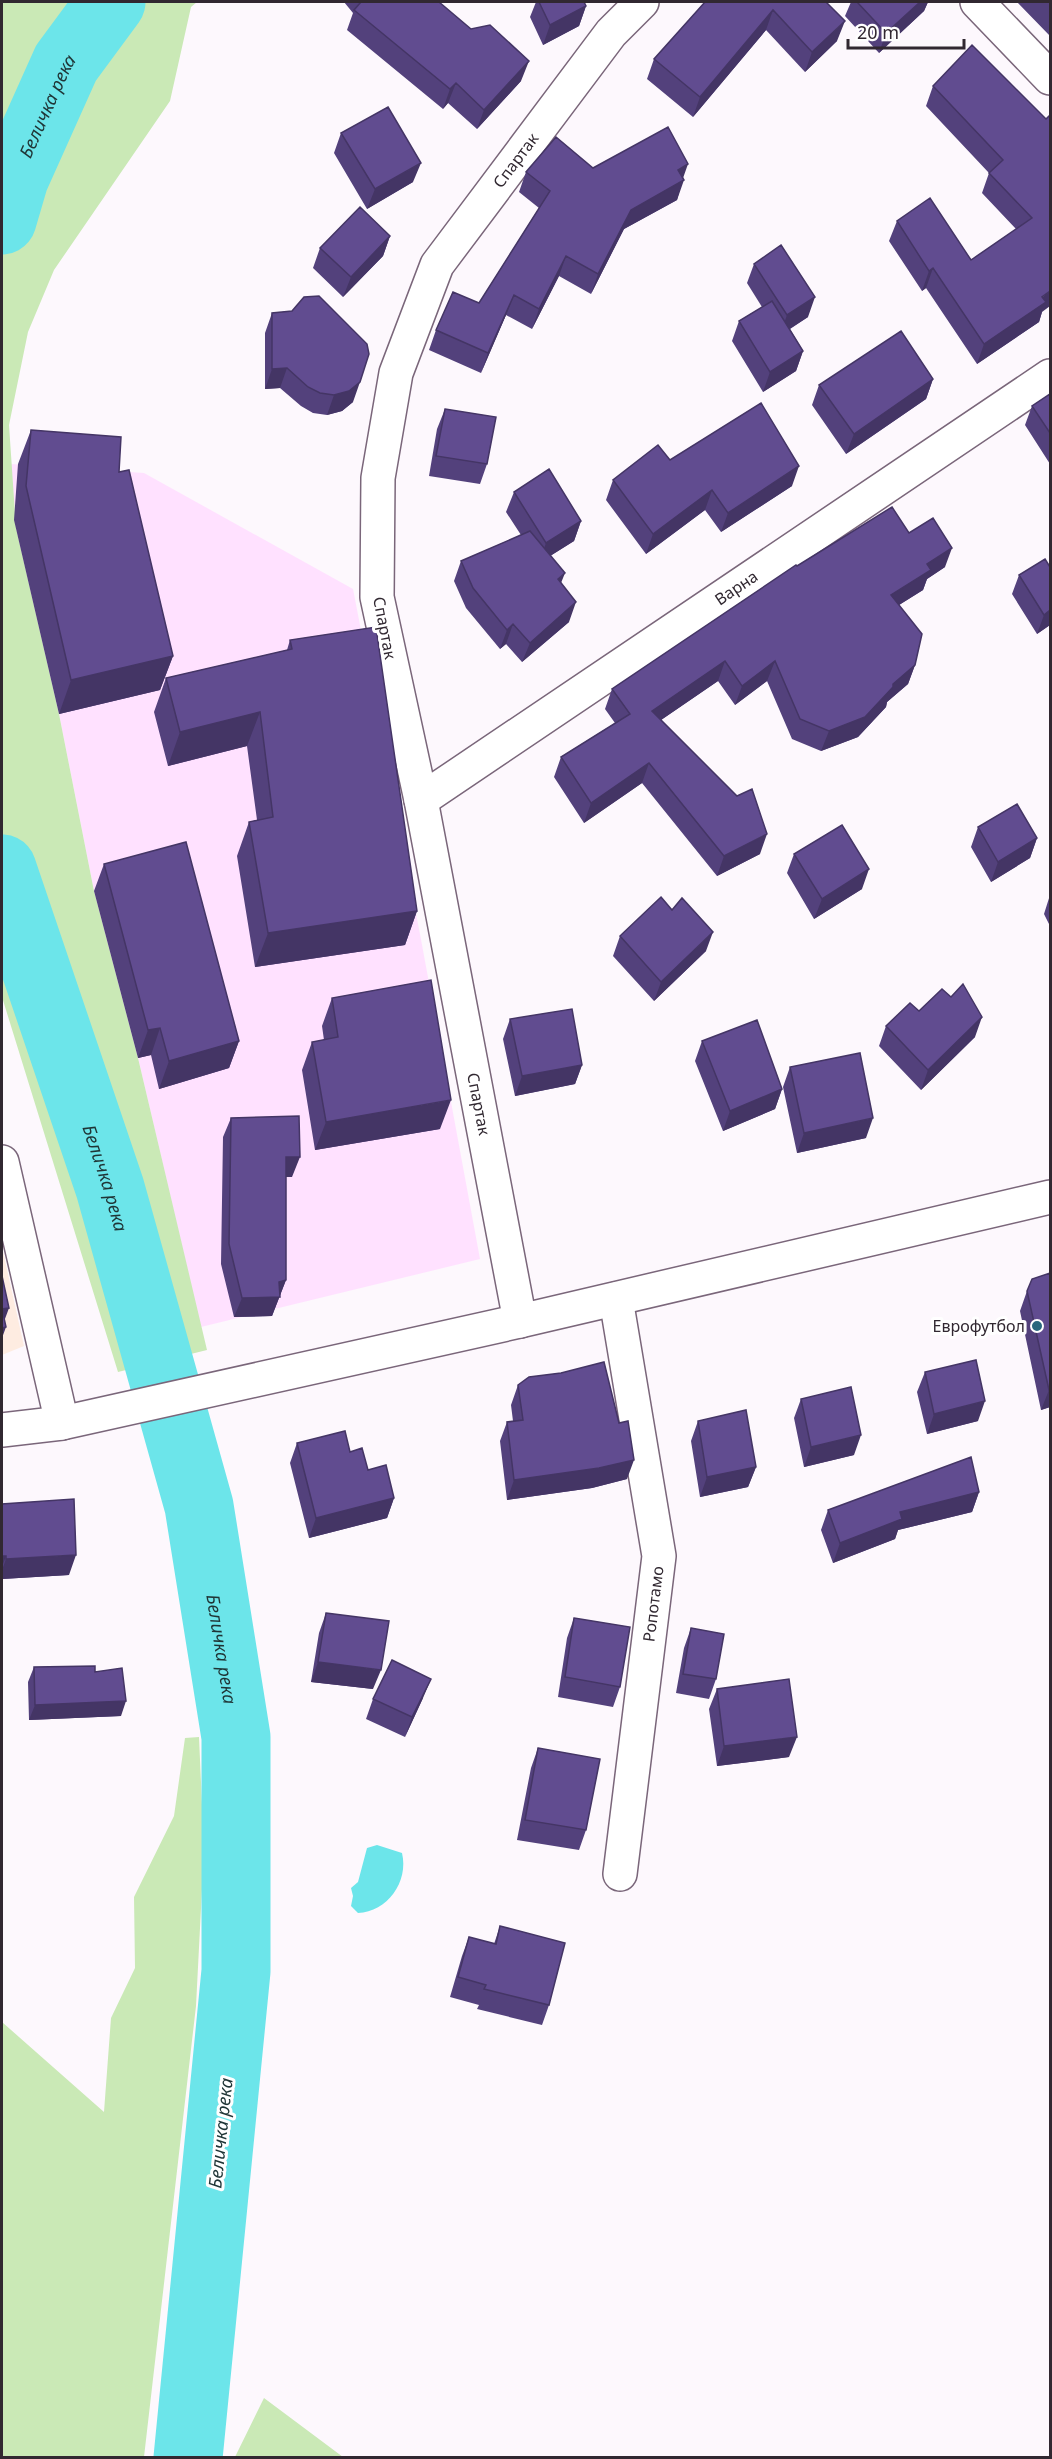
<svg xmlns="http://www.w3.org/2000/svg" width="1052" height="2459" font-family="'Noto Sans',sans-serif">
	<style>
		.commercial { fill: #feece1 }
		.built { fill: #ffe1ff }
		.green { fill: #cae9b6 }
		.water { fill: #6ce5ea }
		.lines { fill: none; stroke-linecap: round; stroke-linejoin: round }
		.river { stroke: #6ce5ea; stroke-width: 69 }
		.minor-casing { stroke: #7a667a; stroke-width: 36 }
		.secondary-casing { stroke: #7a667a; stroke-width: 36 }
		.minor { stroke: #fff; stroke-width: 33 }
		.secondary { stroke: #fff; stroke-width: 33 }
		.wall { fill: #53417c }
		.shaded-wall { fill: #443565 }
		.building { fill: #614c90; stroke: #443565; stroke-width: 1.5 }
		.poi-dot { fill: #29677d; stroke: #fff; stroke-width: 2 }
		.labels { text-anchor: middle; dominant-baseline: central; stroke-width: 6; stroke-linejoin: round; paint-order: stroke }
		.street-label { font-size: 16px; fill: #312831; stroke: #fff }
		.poi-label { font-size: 16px; fill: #312831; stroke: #fff; text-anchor: end }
		.water-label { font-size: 18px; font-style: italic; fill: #1f3536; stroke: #fff }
	</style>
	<rect width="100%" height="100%" fill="#fdf8fd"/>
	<!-- commercial -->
	<path class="commercial" d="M2,1247L24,1346L2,1355Z"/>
	<!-- built -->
	<path class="built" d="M11,464L144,473L353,589L420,934L480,1259L201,1327L138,1058L94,891L59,714L16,528Z"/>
	<!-- green -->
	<path class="green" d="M2,2H197L191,7L170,101L54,270L28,332L9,425L16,528L59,714L94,891L138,1058L207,1350L118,1372L2,997Z
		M199,1737L204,1850L196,2006L144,2457H2V2022L104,2112L111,2018L135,1968L134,1897L174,1816L185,1738Z
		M264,2398L343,2457H235Z"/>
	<!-- water -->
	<path class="water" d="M377,1845L402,1853C409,1882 387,1912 358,1913L351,1906L353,1896L351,1888L358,1882L367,1848Z"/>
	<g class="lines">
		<!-- river -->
		<g class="river">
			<path id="s1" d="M2,220L14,179L66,63L111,2"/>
			<path id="s2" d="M2,869L110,1188L199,1506L236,1737V1971L188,2458"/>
		</g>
		<!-- minor casing -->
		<g class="minor-casing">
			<g id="minor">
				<path d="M977,2L1050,78"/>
				<path id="s3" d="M421,800L1050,376"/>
				<path d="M2,1162L62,1423"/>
				<path d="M616,1299L659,1556L620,1874"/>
				<path id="s4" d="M520,1321L421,800L377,597L378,478L396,373L437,265L611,33L642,2"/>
			</g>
		</g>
		<!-- secondary casing -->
		<g class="secondary-casing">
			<path id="secondary" d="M2,1430L62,1423L520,1321L1050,1197"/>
		</g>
		<!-- minor -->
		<use href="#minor" class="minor"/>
		<!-- secondary -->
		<use href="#secondary" class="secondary"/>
	</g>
	<!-- wall -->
	<path class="wall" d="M344,2H439L521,81L477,129L448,103L443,109L347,30L353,13Z
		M536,2H584L586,6L579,26L543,45L530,17Z
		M705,2H826L837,41L805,72L766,30L693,117L647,79L654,59Z
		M851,2H928L924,11L879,53L845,16Z
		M1017,2H1050V36Z
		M933,86L1046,119L1042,312L1039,322L977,364L926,288L922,291L889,241L897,221L971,260L1016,229L982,193L989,173L926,106Z
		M341,133L413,182L367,209L334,153Z
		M593,168L683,178L677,200L624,229L591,294L559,276L532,329L506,315L481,373L429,350L436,330L479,303L539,208L519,192L526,172Z
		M390,236L383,256L343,297L313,268L320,248Z
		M754,264L808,317L790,329L803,351L796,371L763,392L732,341L739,321L762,307L747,283Z
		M272,313L353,402L342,411L327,415L313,413L301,406L280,388L265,389V333Z
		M933,379L926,399L846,454L812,405L819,385Z
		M1050,394V464L1025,425L1032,406Z
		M445,409L487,464L480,484L429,476L437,429Z
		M31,430L119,472L173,656L160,690L59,714L14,520L18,464Z
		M670,460L792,486L721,532L705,510L646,554L606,500L613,480Z
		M514,492L581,521L574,541L550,556L561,584L569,622L522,662L506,644L500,649L466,608L454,581L461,561L521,535L506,512Z
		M909,533L945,567L927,579L923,590L899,605L915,665L908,684L887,702L886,707L858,737L821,751L792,739L767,681L735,705L718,681L661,720L760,854L717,876L642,783L584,823L554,777L561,757L615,723L605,709L612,689L797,566Z
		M1050,567V625L1037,634L1012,594L1019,575Z
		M290,640L417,911L405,945L255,967L237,856L249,822L257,820L247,746L168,766L154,712L166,678L287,650Z
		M978,827L1037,838L1030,858L991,882L971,847Z
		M794,854L862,889L814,919L787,873Z
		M104,864L239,1041L229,1068L159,1089L151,1055L138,1058L94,891Z
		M1050,895V926L1044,914Z
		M620,936L706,951L654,1001L613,956Z
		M332,998L440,1129L315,1150L302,1070L312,1042L324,1040L322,1026Z
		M919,1011L975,1037L921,1090L879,1046L886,1026Z
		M510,1019L582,1065L575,1084L515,1096L503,1039Z
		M702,1041L782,1089L775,1109L723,1131L695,1061Z
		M790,1067L866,1138L797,1153L783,1087Z
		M231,1118L292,1177H286V1280L272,1316L234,1317L221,1264L223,1137Z
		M1050,1273V1407L1041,1410L1020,1311L1027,1291Z
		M925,1372L978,1421L927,1434L917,1392Z
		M518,1385L619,1423L627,1479L592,1488L507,1500L500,1441L507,1422L513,1421L511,1405Z
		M801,1399L854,1455L804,1467L794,1418Z
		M698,1421L756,1467L748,1487L700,1497L691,1441Z
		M297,1443L350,1452L394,1498L387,1518L309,1538L290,1463Z
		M979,1492L972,1512L898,1530L895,1539L833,1563L821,1530L828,1510Z
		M2,1504L69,1575L2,1579Z
		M326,1613L373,1689L311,1682L319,1633Z
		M574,1618L620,1687L613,1707L558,1697L567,1638Z
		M691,1628L716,1679L709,1699L676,1693L684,1648Z
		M34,1667L95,1672L121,1716L29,1720L28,1682Z
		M717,1689L789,1757L717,1766L709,1709Z
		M423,1698L405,1737L366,1719L373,1699Z
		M538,1748L586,1830L579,1850L517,1840L531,1768Z
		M500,1926L549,2005L542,2025L477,2009L479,2005L450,1997L462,1956L469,1937L494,1944Z"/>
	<!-- shaded-wall -->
	<path class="shaded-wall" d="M920,2H928L924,11L879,53L886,33Z
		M586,6L579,26L543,45L550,25Z
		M773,10L766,30L693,117L700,97Z
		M845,21L837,41L805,72L812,52Z
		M529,61L521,81L477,129L484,110Z
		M456,83L448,103L443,109L450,89Z
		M421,163L413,182L367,209L375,189Z
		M688,164L682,181L684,180L677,200L624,229L591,294L598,274L631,210L678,170Z
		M390,236L383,256L343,297L351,277Z
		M566,256L559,276L532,329L539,309Z
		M933,268L926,288L922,291L929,271Z
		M1050,291V306L1042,312L1039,322L977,364L984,344Z
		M514,295L506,315L481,373L488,353Z
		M815,297L808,317L780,335L787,315Z
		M803,351L796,371L763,392L770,372Z
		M287,368L280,388L265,389L272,369Z
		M933,379L926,399L846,454L854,434Z
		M360,382L353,402L342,411L327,415L334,395Z
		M799,466L792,486L721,532L728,513Z
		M712,490L705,510L646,554L653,534Z
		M581,521L574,541L539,563L546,543Z
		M952,548L945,567L927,579L923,590L883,615L891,595L927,564Z
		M565,573L557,593L558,579Z
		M576,602L569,622L522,662L530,643Z
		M1050,610V625L1037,634L1044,615Z
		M513,624L506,644L500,649L507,630Z
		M173,656L160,690L59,714L71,680Z
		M725,661L718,681L645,731L652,711Z
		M775,661L767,681L735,705L742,686Z
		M915,665L908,684L887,702L886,707L858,737L821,751L829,731L893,684Z
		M260,712L247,746L168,766L180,732Z
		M649,763L642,783L584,823L591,803Z
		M767,834L760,854L717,876L724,856Z
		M1037,838L1030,858L991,882L998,862Z
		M869,869L862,889L814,919L822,899Z
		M417,911L405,945L255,967L268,933Z
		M713,932L706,951L654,1001L661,982Z
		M982,1017L975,1037L921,1090L928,1070Z
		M160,1028L151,1055L138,1058L148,1030Z
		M239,1041L229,1068L159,1089L169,1061Z
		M582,1065L575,1084L515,1096L522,1076Z
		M782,1089L775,1109L723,1131L730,1111Z
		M451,1100L440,1129L315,1150L326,1122Z
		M873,1118L866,1138L797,1153L804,1133Z
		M286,1157H300L292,1177H279Z
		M286,1280L272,1316L234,1317L242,1298L279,1282Z
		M9,1308L2,1327H6L2,1338V1309Z
		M1050,1389V1407L1041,1410L1049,1390Z
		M985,1401L978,1421L927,1434L934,1414Z
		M861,1435L854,1455L804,1467L811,1447Z
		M634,1460L627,1479L592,1488L507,1500L514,1480Z
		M756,1467L748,1487L700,1497L707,1477Z
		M979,1492L972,1512L898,1530L895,1539L833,1563L840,1543L900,1512Z
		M394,1498L387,1518L309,1538L316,1518Z
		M76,1555L69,1575L2,1579V1570L6,1559Z
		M2,1556H6L2,1567Z
		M318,1662L381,1670L373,1689L311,1682Z
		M431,1679L423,1698L405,1737L412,1717Z
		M126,1701L121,1716L29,1720L35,1705Z
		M797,1737L789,1757L717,1766L724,1746Z"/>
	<!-- building -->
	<path class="building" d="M361,2H439L471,29L490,25L529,61L484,110L456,83L450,89L354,10Z
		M539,2H584L586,6L550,25Z
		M705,2H826L845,21L812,52L773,10L700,97L654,59Z
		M857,2H920L886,33Z
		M972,45L1046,119L1050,115V291L1042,297L1046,302L984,344L933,268L929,271L897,221L930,198L971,260L1032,218L989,173L1003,160L933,86Z
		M388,107L421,163L375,189L341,133Z
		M668,127L688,164L678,170L684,180L631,210L598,274L566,256L539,309L514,295L488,353L436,330L453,292L479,303L550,191L526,172L556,137L593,168Z
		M360,207L390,236L351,277L320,248Z
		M781,245L815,297L787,315L754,264Z
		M319,296L367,344L369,354L360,382L349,391L334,395L320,393L308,387L287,368L272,369V313L292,311L304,297Z
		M772,301L803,351L770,372L739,321Z
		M901,331L933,379L854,434L819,385Z
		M1050,394V433L1032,406Z
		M761,403L799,466L728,513L712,490L653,534L613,480L658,445L670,460Z
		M445,409L496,417L487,464L436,456Z
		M31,430L121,437L119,472L129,470L173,656L71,680L26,486Z
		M549,469L581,521L546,543L514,492Z
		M892,507L909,533L933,518L952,548L927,564L931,570L891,595L922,634L915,665L893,684V687L865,717L829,731L800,719L775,661L742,686L725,661L652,711L737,796L752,789L767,834L724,856L649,763L591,803L561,757L630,714L612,689L796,565L797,566Z
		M530,531L565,573L558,579L576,602L530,643L513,624L507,630L473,588L461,561Z
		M1045,559L1050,567V610L1044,615L1019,575Z
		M376,627L417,911L268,933L249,822L273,817L260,712L180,732L166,678L292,649L290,640Z
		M1017,804L1037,838L998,862L978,827Z
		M842,825L869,869L822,899L794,854Z
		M186,842L239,1041L169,1061L160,1028L148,1030L104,864Z
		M661,897L672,910L682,898L713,932L661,982L620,936Z
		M431,980L451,1100L326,1122L312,1042L338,1037L332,998Z
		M963,984L982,1017L928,1070L886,1026L910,1003L919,1011L942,989L951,997Z
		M572,1009L582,1065L522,1076L510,1019Z
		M757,1020L782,1089L730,1111L702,1041Z
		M860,1053L873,1118L804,1133L790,1067Z
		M299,1116L300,1157H286V1280L279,1282L280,1297L242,1298L229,1244L231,1118Z
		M1050,1273V1389L1049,1390L1027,1291L1032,1279Z
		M2,1276L9,1308L2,1309L6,1327L2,1328Z
		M976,1360L985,1401L934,1414L925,1372Z
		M604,1362L619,1423L628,1421L634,1460L599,1468L514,1480L507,1422L523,1420L518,1385L529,1377L561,1373Z
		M851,1387L861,1435L811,1447L801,1399Z
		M746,1410L756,1467L707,1477L698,1421Z
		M345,1431L350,1452L362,1448L368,1470L386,1465L394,1498L316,1518L297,1443Z
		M971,1457L979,1492L900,1512L902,1519L840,1543L828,1510Z
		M74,1499L76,1555L6,1559V1556H2V1504Z
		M326,1613L389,1621L381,1670L318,1662Z
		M574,1618L630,1627L620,1687L565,1677Z
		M691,1628L724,1634L716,1679L683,1674Z
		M392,1660L431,1679L412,1717L373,1699Z
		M95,1666V1672L122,1668L126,1701L35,1705L34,1667Z
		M789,1679L797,1737L724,1746L717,1689Z
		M538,1748L600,1759L586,1830L525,1820Z
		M500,1926L565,1943L549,2005L484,1989L486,1985L458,1977L469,1937L496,1944Z"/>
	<!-- markers -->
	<circle class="poi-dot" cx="1037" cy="1326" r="6"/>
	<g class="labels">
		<!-- street labels -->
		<g class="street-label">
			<text stroke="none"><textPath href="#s4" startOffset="1210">Спартак</textPath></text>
			<text stroke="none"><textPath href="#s3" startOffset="380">Варна</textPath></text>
			<text transform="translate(385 628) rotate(79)">Спартак</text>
			<text transform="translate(479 1104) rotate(79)">Спартак</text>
			<text transform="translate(653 1604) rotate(-83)">Ропотамо</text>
		</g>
		<!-- poi labels -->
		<g class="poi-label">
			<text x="1025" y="1326">Еврофутбол</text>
		</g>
		<!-- water labels -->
		<g class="water-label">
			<text stroke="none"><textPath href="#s1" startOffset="123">Беличка река</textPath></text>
			<text stroke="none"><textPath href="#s2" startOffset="326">Беличка река</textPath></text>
			<text stroke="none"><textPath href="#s2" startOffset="812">Беличка река</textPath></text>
			<text transform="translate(220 2133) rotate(-84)">Беличка река</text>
		</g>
	</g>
	<!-- border -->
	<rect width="1052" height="2459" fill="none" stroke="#312831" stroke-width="6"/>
	<!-- scale -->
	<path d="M848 39v9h116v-9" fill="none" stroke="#312831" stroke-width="3"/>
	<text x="857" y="39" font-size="18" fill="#312831" stroke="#ffffff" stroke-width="4.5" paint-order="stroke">20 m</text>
</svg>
